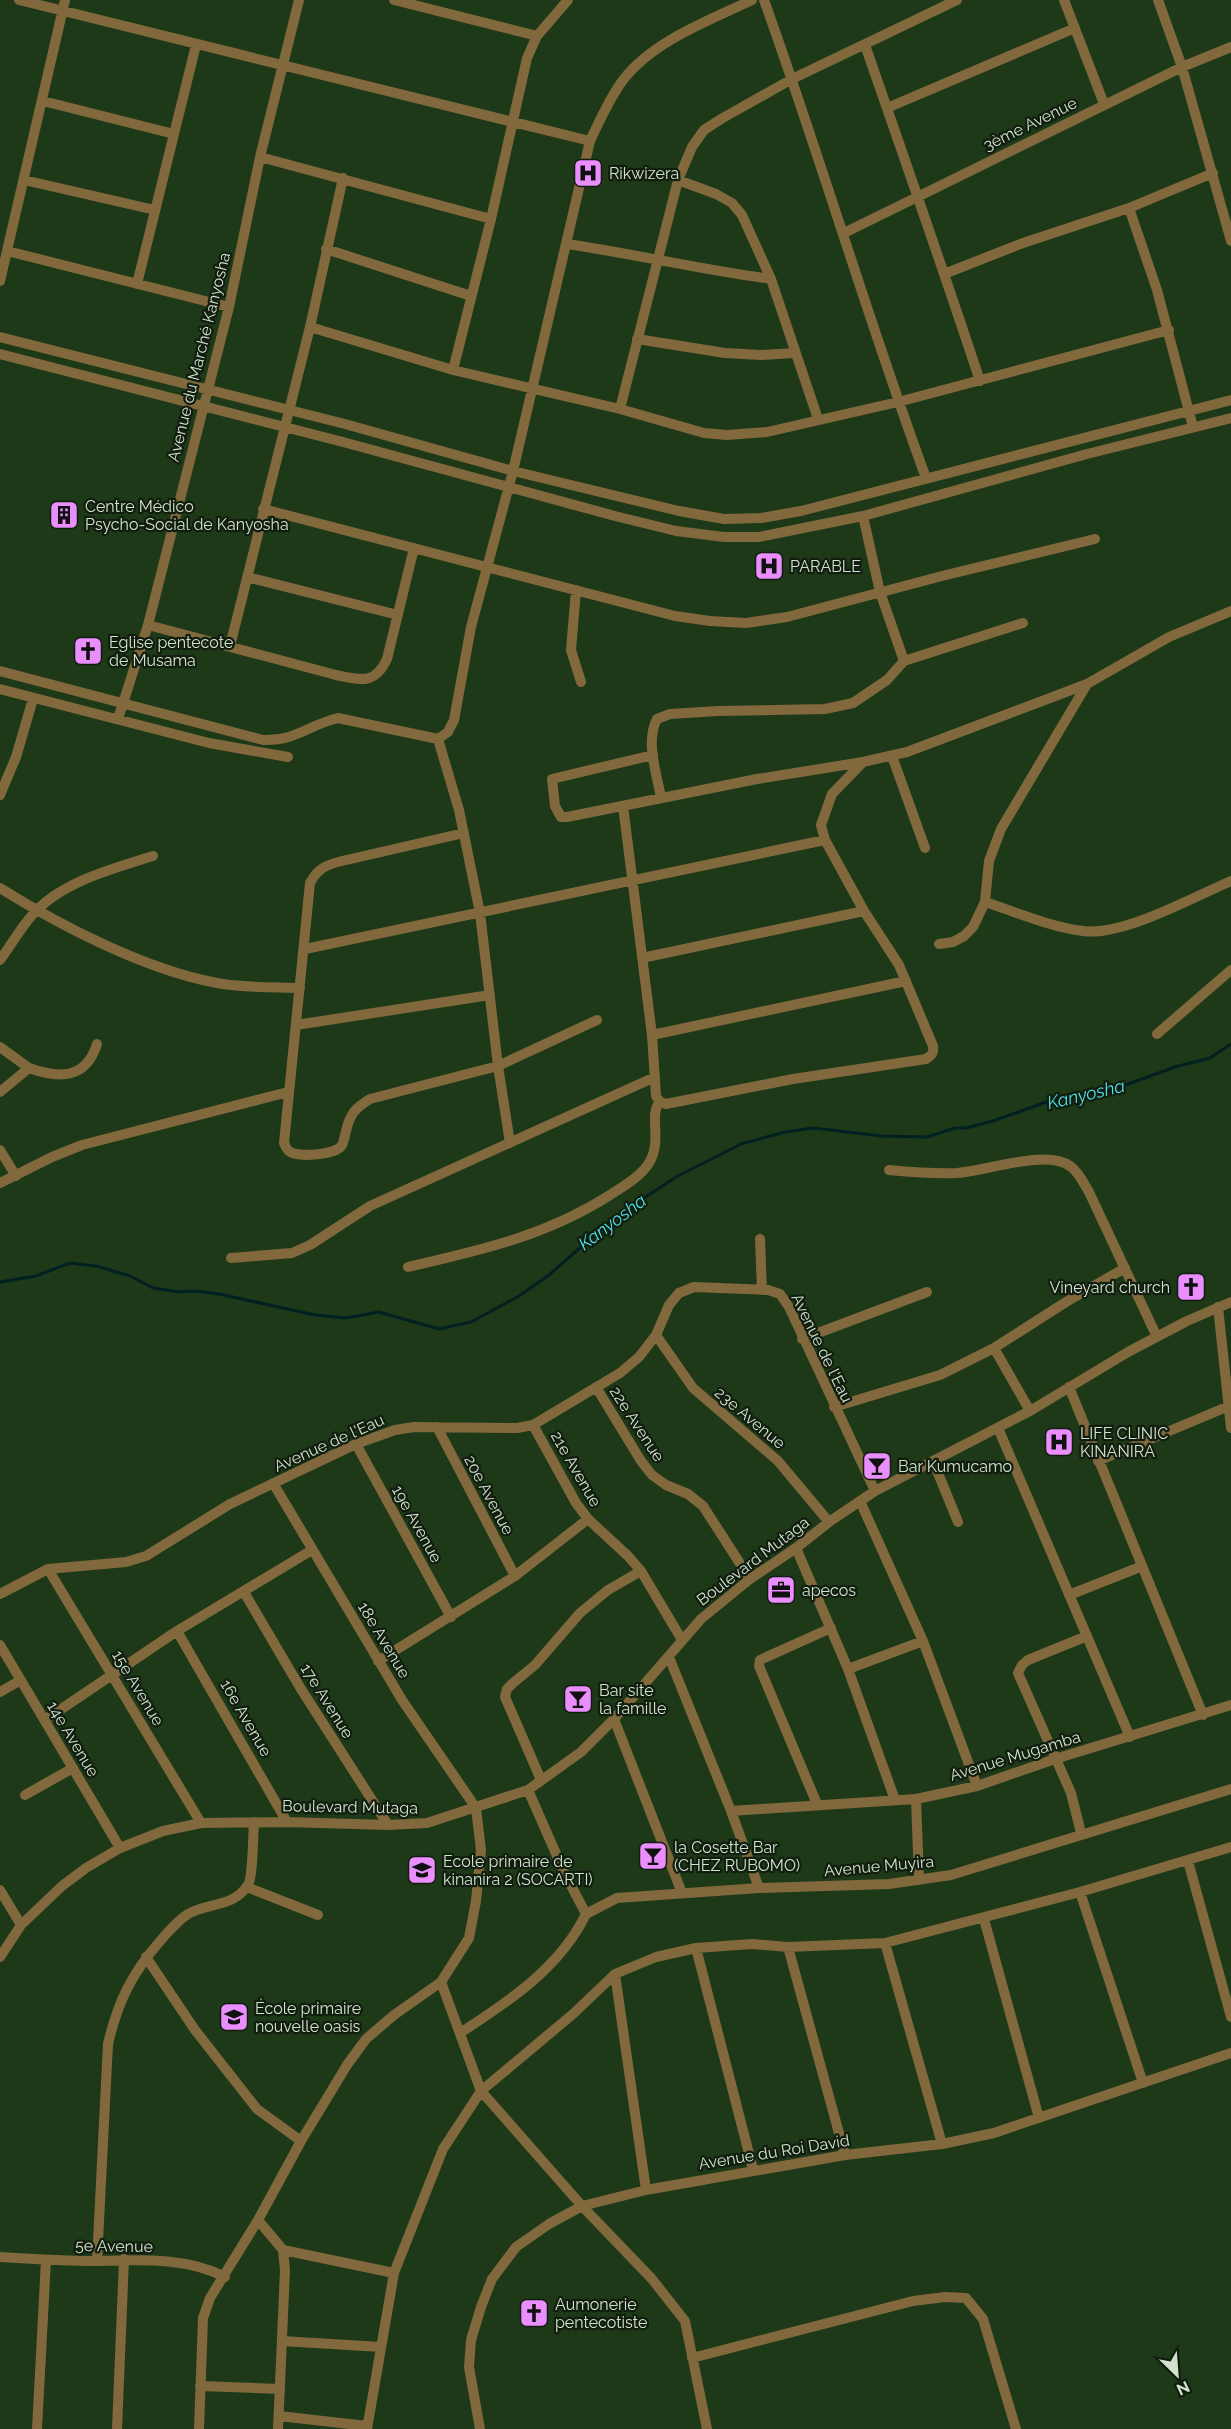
<svg xmlns="http://www.w3.org/2000/svg" width="1231" height="2429" font-family="Raleway,sans-serif">
	<style>
		.lines { fill: none; stroke-linecap: round; stroke-linejoin: round }
		.stream { stroke: #012021; stroke-width: 3 }
		.minor { stroke: #81683d; stroke-width: 10 }
		.labels { text-anchor: middle; dominant-baseline: central; stroke-width: 4.5; stroke-linejoin: round; paint-order: stroke }
		.street-label { font-size: 16px; fill: #d1e2ce; stroke: #111d0e }
		.poi-label { font-size: 16px; fill: #d1e2ce; stroke: #111d0e; text-anchor: start }
		.water-label { font-size: 18px; font-style: italic; fill: #50dfe6; stroke: #111d0e }
	</style>
	<rect width="100%" height="100%" fill="#1d3918"/>
	<g class="lines">
		<!-- stream -->
		<path class="stream" d="M0,1282L36,1276L70,1263L96,1266L130,1276L153,1288L180,1292L195,1291L219,1294L315,1315L346,1318L379,1312L439,1329L471,1322L519,1296L549,1275L615,1217L676,1177L741,1144L785,1132L813,1128L882,1136L927,1137L955,1128H966L993,1121L1049,1101L1112,1090L1175,1067L1210,1058L1231,1044"/>
		<!-- minor -->
		<path class="minor" d="M19,0L590,141
			M394,0L537,36
			M764,0C821,159 868,320 926,478
			M1064,0L1104,104
			M1158,0L1182,67L1231,241
			M865,45C904,157 943,269 980,381
			M43,101L174,134
			M887,108L1075,28
			M260,157L491,219
			M24,180L155,210
			M678,180L716,194L732,203L742,215L771,279L818,419
			M1129,208L1157,290L1193,427
			M844,233L1182,67L1231,47
			M567,244C635,254 702,270 771,279
			M326,249L471,296
			M7,251L229,307
			M944,274L1023,243L1129,208L1213,173
			M0,281L65,0
			M137,284L196,45
			M310,327L453,370L620,409L704,433L727,435L767,432L898,402L1169,330
			M0,337L345,424L513,471L679,511L724,519L761,518L801,511L1231,400
			M637,339L725,353L761,355L795,353
			M0,354L343,442L615,516L676,531L724,537H759L863,516L1087,454L1231,418
			M453,370L491,219L527,58L537,36L568,0
			M620,409L678,180L692,147L704,130L721,119L792,79L957,0
			M263,509L675,616L710,621L746,623L787,617L942,576L1095,539
			M863,516L880,592L904,661
			M247,577L398,615
			M576,590L571,650L581,682
			M148,625L336,675C361,680 375,685 387,659L414,548
			M230,646L310,327L343,178
			M0,671L263,740C297,741 308,725 338,718L438,739L448,732L454,720L471,627L513,471L590,141C600,120 609,99 623,80C653,41 708,21 752,0
			M0,689L209,743L288,757
			M118,719L148,625L229,307L260,157L299,0
			M438,739L459,810L480,913L498,1066L510,1143
			M653,755L552,779L555,806L561,817H567L757,779L863,762L907,752L1087,684L1169,637L1231,611
			M892,756L925,848
			M0,795L16,757L33,699
			M661,798C657,774 645,742 657,719L670,714L718,711L825,709L853,703L887,680L904,661L1023,623
			M623,806L652,1035L656,1096L660,1102L666,1104L793,1079L926,1059C932,1055 934,1053 933,1046L899,965L864,911L825,840L821,825L832,794L863,762
			M464,833L342,861C326,865 318,868 310,883L284,1143C285,1145 287,1150 289,1151C296,1158 337,1155 342,1145C344,1141 345,1135 346,1131C350,1114 355,1108 370,1099L498,1066L597,1020
			M0,888C61,926 146,970 217,983C244,988 273,987 300,988
			M985,902C1016,912 1050,927 1083,931C1122,937 1193,897 1231,881
			M939,944L953,942L964,936L973,927L985,902L989,861L1001,829L1087,684
			M305,949L825,840
			M642,958L864,911
			M0,960C12,944 22,925 36,911C65,881 115,868 153,856
			M296,1025L490,995
			M1157,1034L1231,970
			M652,1035L906,981
			M0,1047L29,1068
			M0,1092L29,1068C60,1079 86,1079 97,1044
			M0,1150L16,1176
			M889,1170C911,1172 934,1174 957,1173C987,1171 1045,1149 1070,1166C1079,1172 1084,1184 1089,1192L1157,1337
			M0,1183L52,1157L82,1145L288,1092
			M760,1239L762,1290
			M231,1258L292,1253L310,1245L370,1206L655,1077
			M408,1267C481,1250 546,1236 610,1195C624,1186 640,1177 649,1163C663,1140 648,1114 660,1102
			M1218,1307L1231,1428
			M656,1335L693,1388L778,1461L829,1522
			M802,1339L927,1292
			M994,1348L1030,1411
			M596,1387L641,1461L652,1475L666,1485L688,1494L703,1506L750,1579
			M1069,1387L1203,1715
			M834,1407L940,1375L994,1348L1066,1302L1125,1268
			M533,1425L576,1503L588,1519L628,1556L641,1571L682,1640
			M437,1427L515,1576
			M998,1428L1130,1737
			M356,1444L451,1617
			M933,1461L958,1522
			M1098,1461L1229,1406
			M860,1501L923,1641L977,1786
			M796,1548L848,1669L895,1800
			M48,1569L201,1823
			M244,1592L301,1689L388,1825
			M0,1594L48,1569L126,1562L146,1556L230,1504L356,1444L395,1430L414,1427L517,1428L533,1425L620,1373L639,1357L656,1335L669,1305L679,1293L694,1287L768,1290L780,1294L789,1307L875,1491
			M1069,1595L1140,1567
			M177,1631L287,1822
			M0,1645L120,1848
			M669,1657L731,1811L759,1888
			M378,1661L515,1576L588,1519
			M848,1669L923,1641
			M0,1692L21,1680
			M614,1719L682,1893
			M45,1720L177,1631L312,1550
			M541,1780L505,1697L507,1689L513,1683L535,1665L580,1613L608,1590L641,1571
			M528,1790L565,1874L586,1914L617,1898L759,1888L889,1884L951,1875L1231,1789
			M25,1795L73,1768
			M916,1799L919,1880
			M817,1804L759,1666L760,1660L831,1628
			M731,1811L916,1799L977,1786L1055,1759L1231,1705
			M1081,1833L1071,1793L1018,1673L1022,1665L1028,1660L1087,1636
			M1188,1861L1231,2017
			M247,1887L318,1915
			M0,1890L21,1925
			M1080,1892L1143,2083
			M984,1919L1039,2118
			M885,1943L942,2144
			M788,1947L845,2155
			M696,1948L753,2169
			M0,1957L21,1925L62,1886L86,1868L120,1848L163,1831L201,1823L287,1822L388,1825L427,1823L528,1790L581,1752L614,1719L701,1619L750,1579L796,1548L829,1522L875,1491L1030,1411L1128,1352L1187,1321L1231,1302
			M146,1957L195,2030L257,2109L301,2141
			M615,1974L646,2190
			M441,1982L481,2091L582,2206L652,2279L685,2321L707,2429
			M460,2033C508,2002 560,1968 586,1914
			M258,2220L283,2250L285,2270L278,2429
			M283,2250L394,2273
			M0,2257C32,2259 65,2261 97,2261C140,2260 186,2257 225,2277
			M97,2261L108,2044C118,2001 132,1973 161,1940C169,1931 177,1921 188,1914C208,1902 233,1908 248,1885C253,1877 253,1834 254,1822
			M282,2341L381,2347
			M692,2358L913,2301L945,2297L966,2298L983,2319L1016,2429
			M200,2386L280,2389
			M279,2416L367,2426
			M37,2429L46,2260
			M117,2429L124,2259
			M199,2429L203,2318L210,2298L258,2220L301,2141L347,2065L366,2039L394,2015L441,1982L469,1938L476,1901L481,1850L476,1808L402,1700L273,1483
			M367,2429L394,2273L443,2149L481,2091L573,2014L615,1974L656,1957L696,1948L752,1944L788,1947L885,1943L1080,1892L1231,1847
			M480,2429L469,2367L471,2340L481,2307L492,2279L516,2247L549,2224L582,2206L646,2190L845,2155L942,2144L994,2133L1231,2053"/>
	</g>
	<!-- icons -->
	<defs>
		<g id="hospital-square" transform="scale(1.5)"><rect x="-9" y="-9" width="18" height="18" rx="4" fill="#ea8dfd" stroke="#111d0e"/><path d="M-5-5h3v3.5h4V-5h3V5h-3V1.5h-4V5h-3Z" fill="#111"/></g>
		<g id="building-square" transform="scale(1.5)"><rect x="-9" y="-9" width="18" height="18" rx="4" fill="#ea8dfd" stroke="#111d0e"/><path d="M-4-6H4V6H1V3H-1V6H-4ZM-2.5-4.3h1.7v1.8h-1.7ZM.8-4.3h1.7v1.8H.8ZM-2.5-1h1.7V.8h-1.7ZM.8-1h1.7V.8H.8Z" fill="#111"/></g>
		<g id="church-square" transform="scale(1.5)"><rect x="-9" y="-9" width="18" height="18" rx="4" fill="#ea8dfd" stroke="#111d0e"/><path d="M-1.2-6h2.4v3.5h3.3v2.4h-3.3V6h-2.4V-.1h-3.3v-2.4h3.3Z" fill="#111"/></g>
		<g id="bar-square" transform="scale(1.5)"><rect x="-9" y="-9" width="18" height="18" rx="4" fill="#ea8dfd" stroke="#111d0e"/><path d="M-6-5H6L.8 .8V4.5H3.5V6h-7V4.5H-.8V.8Z" fill="#111"/></g>
		<g id="office-square" transform="scale(1.5)"><rect x="-9" y="-9" width="18" height="18" rx="4" fill="#ea8dfd" stroke="#111d0e"/><path d="M-6-3h4V-5.5h4V-3h4V5H-6ZM-1-4.5V-3h2v-1.5ZM-6 0V1H6V0Z" fill="#111"/></g>
		<g id="school-square" transform="scale(1.5)"><rect x="-9" y="-9" width="18" height="18" rx="4" fill="#ea8dfd" stroke="#111d0e"/><path d="M0-5L7-2L0 1L-7-2ZM-4 1L0 2.5L4 1V4Q0 6-4 4Z" fill="#111"/></g>
	</defs>
	<g fill-rule="evenodd">
		<use href="#hospital-square" x="588" y="173"/>
		<use href="#building-square" x="64" y="515"/>
		<use href="#hospital-square" x="769" y="566"/>
		<use href="#church-square" x="88" y="651"/>
		<use href="#church-square" x="1191" y="1287"/>
		<use href="#hospital-square" x="1059" y="1442"/>
		<use href="#bar-square" x="877" y="1466"/>
		<use href="#office-square" x="781" y="1590"/>
		<use href="#bar-square" x="578" y="1699"/>
		<use href="#bar-square" x="653" y="1856"/>
		<use href="#school-square" x="422" y="1870"/>
		<use href="#school-square" x="234" y="2017"/>
		<use href="#church-square" x="534" y="2313"/>
	</g>
	<g class="labels">
		<!-- street labels -->
		<g class="street-label">
			<text transform="translate(1030 124) rotate(-26)">3ème Avenue</text>
			<text transform="translate(199 357) rotate(-76)">Avenue du Marché Kanyosha</text>
			<text transform="translate(822 1348) rotate(64)">Avenue de l'Eau</text>
			<text transform="translate(750 1418) rotate(40)">23e Avenue</text>
			<text transform="translate(637 1424) rotate(57)">22e Avenue</text>
			<text transform="translate(329 1443) rotate(-24)">Avenue de l'Eau</text>
			<text transform="translate(576 1469) rotate(60)">21e Avenue</text>
			<text transform="translate(489 1495) rotate(62)">20e Avenue</text>
			<text transform="translate(417 1524) rotate(61)">19e Avenue</text>
			<text transform="translate(753 1561) rotate(-37)">Boulevard Mutaga</text>
			<text transform="translate(384 1640) rotate(59)">18e Avenue</text>
			<text transform="translate(138 1688) rotate(59)">15e Avenue</text>
			<text transform="translate(327 1701) rotate(58)">17e Avenue</text>
			<text transform="translate(246 1718) rotate(60)">16e Avenue</text>
			<text transform="translate(73 1739) rotate(59)">14e Avenue</text>
			<text transform="translate(1015 1756) rotate(-17)">Avenue Mugamba</text>
			<text transform="translate(350 1807) rotate(1)">Boulevard Mutaga</text>
			<text transform="translate(879 1866) rotate(-5)">Avenue Muyira</text>
			<text transform="translate(774 2152) rotate(-9)">Avenue du Roi David</text>
			<text transform="translate(114 2246) rotate(1)">5e Avenue</text>
		</g>
		<!-- poi labels -->
		<g class="poi-label">
			<text x="609" y="173">Rikwizera</text>
			<text x="85" y="506">Centre Médico<tspan x="85" dy="18">Psycho-Social de Kanyosha</tspan></text>
			<text x="790" y="566">PARABLE</text>
			<text x="109" y="642">Eglise pentecote<tspan x="109" dy="18">de Musama</tspan></text>
			<text x="1170" y="1287" text-anchor="end">Vineyard church</text>
			<text x="1080" y="1433">LIFE CLINIC<tspan x="1080" dy="18">KINANIRA</tspan></text>
			<text x="898" y="1466">Bar Kumucamo</text>
			<text x="802" y="1590">apecos</text>
			<text x="599" y="1690">Bar site<tspan x="599" dy="18">la famille</tspan></text>
			<text x="674" y="1847">la Cosette Bar<tspan x="674" dy="18">(CHEZ RUBOMO)</tspan></text>
			<text x="443" y="1861">Ecole primaire de<tspan x="443" dy="18">kinanira 2 (SOCARTI)</tspan></text>
			<text x="255" y="2008">École primaire<tspan x="255" dy="18">nouvelle oasis</tspan></text>
			<text x="555" y="2304">Aumonerie<tspan x="555" dy="18">pentecotiste</tspan></text>
		</g>
		<!-- water labels -->
		<g class="water-label">
			<text transform="translate(1086 1094) rotate(-13)">Kanyosha</text>
			<text transform="translate(612 1222) rotate(-37)">Kanyosha</text>
		</g>
	</g>
	<!-- north arrow -->
	<g transform="translate(1177 2375) rotate(155)" stroke="#111d0e" stroke-width="4.5" paint-order="stroke">
	<path d="M0-4.5L10 22L0 15L-10 22Z" fill="#d1e2ce"/>
	<text y="-9" font-size="16" font-weight="bold" text-anchor="middle" fill="#d1e2ce">N</text>
	</g>
</svg>
